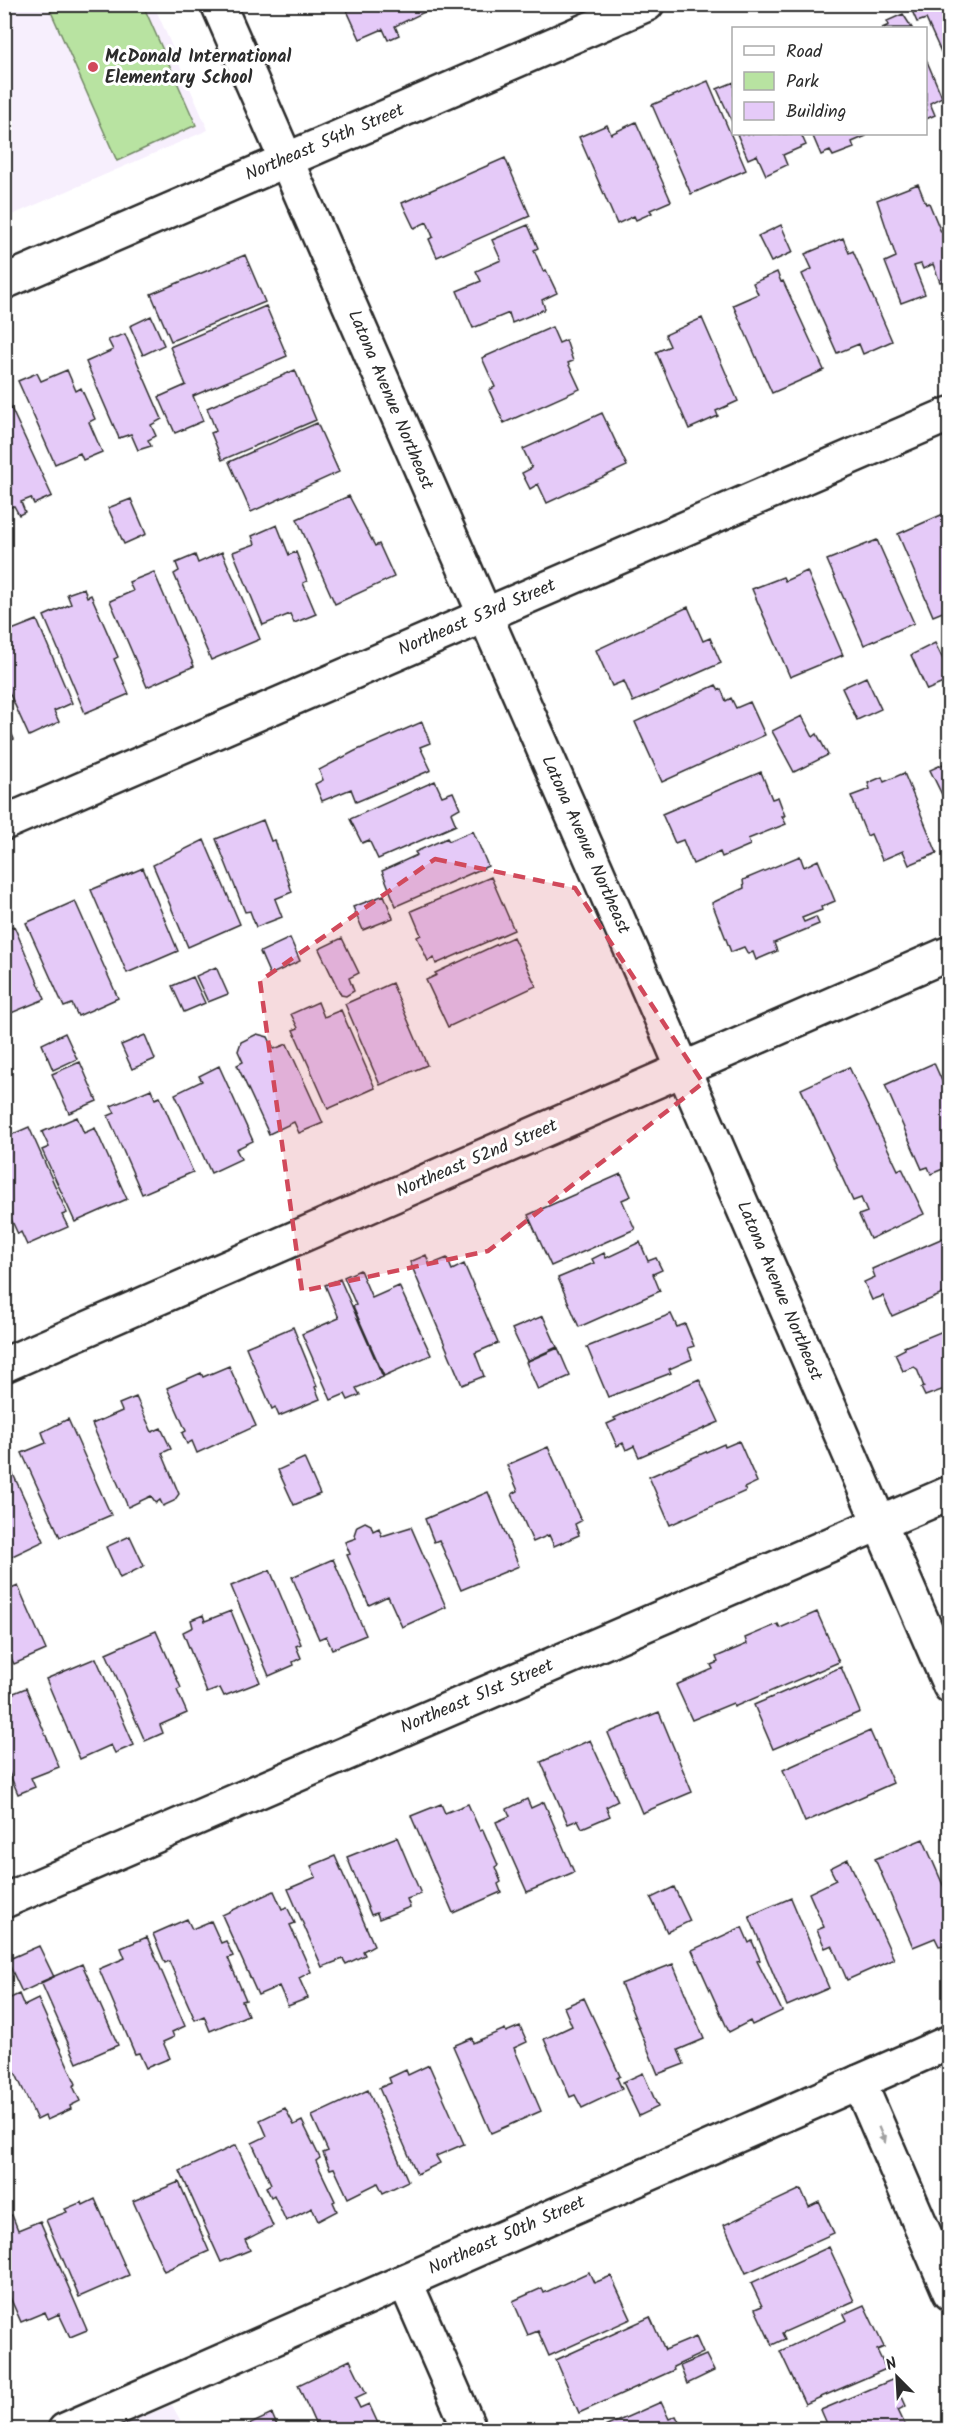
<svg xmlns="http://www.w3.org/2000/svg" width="954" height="2434" font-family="Kalam,sans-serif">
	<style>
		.built { fill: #f7effd }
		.green { fill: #b8e3a1; stroke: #728766; stroke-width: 1.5 }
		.building { fill: #e5caf8; stroke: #2b2b2b; stroke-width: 1.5 }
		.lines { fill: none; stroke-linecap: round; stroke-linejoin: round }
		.minor-casing { stroke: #2b2b2b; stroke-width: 38 }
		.tertiary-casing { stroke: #2b2b2b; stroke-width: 38 }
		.secondary-casing { stroke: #2b2b2b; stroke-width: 38 }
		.minor { stroke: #fff; stroke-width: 33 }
		.tertiary { stroke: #fff; stroke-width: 33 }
		.secondary { stroke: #fff; stroke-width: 33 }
		.oneway { fill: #a0a0a0 }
		.marked { fill: #d1495b; fill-opacity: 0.2; stroke: #d1495b; stroke-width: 4.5; stroke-dasharray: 12 8; stroke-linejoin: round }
		.poi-dot { fill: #d1495b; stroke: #fff; stroke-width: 2 }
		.labels { text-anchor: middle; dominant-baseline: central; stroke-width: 6; stroke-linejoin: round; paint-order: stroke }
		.poi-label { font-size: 18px; font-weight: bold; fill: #2b2b2b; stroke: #fff; text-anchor: start }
		.street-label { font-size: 18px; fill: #2b2b2b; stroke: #fff }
	</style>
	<rect width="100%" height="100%" fill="#fff"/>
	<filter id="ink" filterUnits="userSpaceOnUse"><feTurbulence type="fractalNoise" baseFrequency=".0167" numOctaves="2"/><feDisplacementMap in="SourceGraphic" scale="12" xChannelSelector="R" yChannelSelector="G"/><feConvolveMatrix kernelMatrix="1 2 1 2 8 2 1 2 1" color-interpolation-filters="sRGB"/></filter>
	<g filter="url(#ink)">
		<!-- built -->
		<path class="built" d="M5,5H154L208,130L5,218Z
			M172,2405L185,2429H112Z"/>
		<!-- green -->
		<path class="green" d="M48,5H143L196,125L117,161Z"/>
		<!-- building -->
		<path class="building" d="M344,4H431L433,8L395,26L399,35L388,40L383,29L360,39Z
			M909,4H950V48L941,52L926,19L917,22Z
			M903,14L912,28H882L889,25L887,21Z
			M926,59L942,97L930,103L935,115L926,119Z
			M708,81L746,170L691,194L652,105Z
			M734,82V126L717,89Z
			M636,122L671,201L650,210L652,213L636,220L634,216L617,224L579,137L607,125L611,134Z
			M737,134H801L806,145L783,155L787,165L766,175L757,155L748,159Z
			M812,134H865L866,136L852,142L854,148L833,156L830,151L821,155Z
			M505,158L530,216L437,257L429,239L433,237L427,222L414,228L402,203Z
			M918,184L926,204L929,203L941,232L950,228V279L940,282L933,264L923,269L921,264L914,266L925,294L901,303L885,262L896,257L877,200Z
			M528,225L538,248L534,250L543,271L546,270L557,293L542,300L545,309L512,323L509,313L473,328L457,291L481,281L476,271L501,260L492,240Z
			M781,225L793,252L771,262L758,236Z
			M843,238L849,253L853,251L892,341L863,354L859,344L837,353L802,274L812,269L805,254Z
			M245,255L265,302L171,341L151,294Z
			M777,272L781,282L783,281L824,370L772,393L733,305L758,294L753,283Z
			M266,306L287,356L193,396L203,421L175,433L159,397L186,385L170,347Z
			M151,316L164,345L143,355L130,326Z
			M702,318L738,401L716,411L718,416L689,429L656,352L670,346L665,335Z
			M552,327L559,343L566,340L573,361L568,363L580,389L504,423L489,390L495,387L482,358Z
			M125,334L162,419L151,425L156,436L148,440L151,446L138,450L131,434L119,438L86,362L113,350L108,340Z
			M67,370L76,391L81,388L95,419L89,422L102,452L83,460L80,453L55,464L18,381L37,373L41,381Z
			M295,370L316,420L222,460L211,433L216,431L207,408Z
			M4,393L52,496L34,504L31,498L21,502L25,512L19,515L14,506L6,509L4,507Z
			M602,413L627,466L547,503L538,484L530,489L522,473L532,468L523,449Z
			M317,423L339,472L251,512L229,462Z
			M349,496L375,546L379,544L394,577L335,604L297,519Z
			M131,499L146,534L124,544L108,508Z
			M948,512L950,609L933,616L898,534Z
			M277,525L289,555L296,552L307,581L303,583L316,614L294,623L290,614L263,625L233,552L255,544L252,536Z
			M877,540L914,623L864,645L827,560Z
			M222,552L260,639L211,660L174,574L179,571L176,563L195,555L198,563Z
			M807,571L843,655L790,677L752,589L783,577L785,581Z
			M154,572L194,666L147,687L110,601L133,591L129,582Z
			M84,588L87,597L91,595L118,657L114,659L129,694L85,713L44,616L71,604L67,594Z
			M688,607L703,641L710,638L721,663L633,702L624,681L612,686L596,650Z
			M37,620L72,703L54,711L59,722L29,736L4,681V633Z
			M935,643L950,674V680L927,690L911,655Z
			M866,677L881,709L857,720L842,688Z
			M716,685L719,690L721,689L726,701L731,698L736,708L750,702L765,735L662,782L635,722Z
			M802,716L813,737L817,734L828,755L794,772L772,731Z
			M4,717L14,739L4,743Z
			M422,722L430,743L420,747L431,770L356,802L351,789L322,801L315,784L323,780L319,770L355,751Z
			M950,761V811L930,770Z
			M761,772L772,799L778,797L785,816H782L786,824L748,839L750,845L722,857L720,852L693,864L683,840L675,843L662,814Z
			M904,773L937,853L909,865L903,851L882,860L871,834L867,836L851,796L870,789L868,783L882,777L884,782Z
			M435,781L442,796L453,792L460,808L451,813L456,825L378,859L369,840L362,843L350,819Z
			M263,820L271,841L275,840L292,892L275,899L282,917L256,927L250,911L245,912L216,839Z
			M473,831L488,866L396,906L382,871L417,855L415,852L447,838L449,841Z
			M204,840L240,924L188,947L153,865Z
			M800,856L804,867L818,860L835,901L821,907L822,910L802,918L804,922L816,917L819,924L774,943L777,951L756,960L753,952L748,954L744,947L731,952L712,903L744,888L743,880Z
			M143,868L178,951L127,973L91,890Z
			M491,877L514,930L436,964L434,958L428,961L417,937L421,935L411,911Z
			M384,895L393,918L363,930L353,907Z
			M75,901L118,998L78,1016L72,1004L64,1007L26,923Z
			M14,926L45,999L4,1016V930Z
			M513,937L536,986L448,1027L426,980L437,975L435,973Z
			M290,938L300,961L270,975L260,952Z
			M342,938L359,973L349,978L354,991L346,996L341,995L319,949Z
			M216,967L228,994L208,1002L196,976Z
			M193,977L205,1003L184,1012L172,986Z
			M392,983L427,1065L380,1085L345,1004Z
			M318,1002L324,1017L341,1010L375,1088L328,1109L293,1030L298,1028L291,1014Z
			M65,1033L77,1059L53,1070L42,1044Z
			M257,1034L268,1037L274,1049L287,1044L323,1123L299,1133L294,1122L269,1134L237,1065L243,1062L238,1051L241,1042Z
			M145,1035L155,1059L132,1069L121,1045Z
			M80,1062L97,1101L69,1113L52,1074Z
			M934,1063L950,1099V1166L931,1174L928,1167L922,1169L885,1085Z
			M219,1066L253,1141L236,1149L241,1159L211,1173L175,1094L202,1081L199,1076Z
			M849,1067L898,1170L902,1168L924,1214L870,1239L859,1215L867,1212L861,1198L853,1201L801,1089Z
			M151,1089L155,1099L160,1097L193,1172L142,1194L108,1116L115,1113L111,1106Z
			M77,1117L84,1133L95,1128L127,1199L75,1222L42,1150L49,1147L42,1132Z
			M29,1127L67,1213L62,1215L68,1227L27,1245L21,1232L18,1234L4,1204V1138Z
			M621,1174L631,1196L622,1200L635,1229L551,1266L528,1215Z
			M950,1235V1297L947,1292L892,1316L883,1296L872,1300L864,1282L875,1277L872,1269Z
			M640,1242L648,1261L656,1258L662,1270L653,1274L660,1291L579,1327L558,1278L594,1263L592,1259L604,1253L606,1258Z
			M426,1255L430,1265L447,1258L452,1270L464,1264L498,1343L475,1353L484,1376L462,1385L410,1262Z
			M360,1270L372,1298L399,1286L431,1355L384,1376L353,1306L356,1305L344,1277Z
			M340,1279L383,1377L356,1388L360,1395L348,1400L345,1394L331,1400L302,1334L339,1318L325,1285Z
			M671,1314L677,1327L685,1324L694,1346L688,1348L692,1359L669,1369L671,1373L608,1397L587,1347Z
			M543,1316L557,1347L527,1361L512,1329Z
			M293,1327L317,1386L315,1387L320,1399L279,1416L275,1407L272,1409L246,1347Z
			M950,1328V1391L947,1388L925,1396L921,1388L924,1387L917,1369L914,1367L903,1371L895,1354L905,1349L904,1347Z
			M558,1348L570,1376L538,1390L526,1362Z
			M229,1366L256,1426L197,1453L192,1441L187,1444L182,1433L186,1431L167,1388L201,1373L203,1377Z
			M699,1379L719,1422L639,1457L634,1446L626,1450L623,1443L617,1446L607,1424L616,1420L614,1418Z
			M136,1397L152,1432L161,1428L171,1449L162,1453L179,1494L174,1501L163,1506L160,1500L156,1503L151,1496L128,1507L92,1424L122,1411L119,1404Z
			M68,1419L111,1515L60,1537L22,1453L46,1443L42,1432Z
			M739,1441L757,1482L744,1488L746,1491L670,1525L649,1477L724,1444L725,1447Z
			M548,1447L581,1521L575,1524L579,1535L554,1546L549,1535L533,1542L512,1494L518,1491L507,1465Z
			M304,1458L320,1494L294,1505L278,1470Z
			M7,1461L44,1541L4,1560V1462Z
			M488,1492L519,1566L461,1590L439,1540L434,1542L425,1519Z
			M365,1522L371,1525L373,1531L379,1528L382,1536L411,1527L446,1607L402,1627L388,1596L369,1605L347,1555L350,1554L345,1542L356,1538L354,1535L357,1526Z
			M130,1536L144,1566L120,1578L106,1547Z
			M333,1559L366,1635L332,1649L326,1636L319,1639L292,1577Z
			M270,1570L301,1644L296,1646L301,1658L293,1662L294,1665L269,1676L231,1586Z
			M18,1586L46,1650L14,1664L4,1643V1592Z
			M231,1611L260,1682L224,1696L220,1688L207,1693L183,1632L193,1627L191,1620L203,1615L205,1621Z
			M817,1612L839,1662L734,1707L733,1703L692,1720L676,1685L713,1669L711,1665L718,1662L716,1657L747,1644L745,1638L778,1624L780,1628Z
			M156,1631L181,1688L177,1690L187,1713L160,1725L163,1733L145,1741L106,1653Z
			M96,1658L134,1745L115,1753L111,1745L80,1759L46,1679Z
			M841,1667L860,1712L773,1749L754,1705Z
			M26,1688L59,1767L31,1778L35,1787L18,1794L4,1761V1697Z
			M659,1712L692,1792L642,1813L608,1733Z
			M870,1731L893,1783L805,1822L783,1770Z
			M590,1740L618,1801L606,1807L610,1816L582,1828L578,1820L568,1824L541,1762Z
			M527,1799L531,1808L544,1802L574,1872L527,1892L496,1822L510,1816L507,1809Z
			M441,1804L445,1813L468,1804L480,1831L483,1830L498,1865L495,1867L501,1882L498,1884L501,1892L453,1913L411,1816Z
			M397,1837L421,1894L407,1899L410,1907L379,1919L377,1913L371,1915L347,1857Z
			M923,1839L950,1901V1944L939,1946L935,1938L913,1947L875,1859Z
			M335,1856L374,1945L363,1951L365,1955L346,1964L343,1959L322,1967L288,1889L316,1877L311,1866Z
			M848,1859L894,1959L847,1980L832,1945L825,1948L817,1930L824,1927L809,1893L836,1880L830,1868Z
			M674,1887L690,1921L667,1932L651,1898Z
			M274,1891L282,1909L287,1907L295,1923L290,1925L311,1972L299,1978L308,1998L288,2006L279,1986L258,1995L222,1915Z
			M791,1898L829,1988L787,2006L749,1916Z
			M187,1919L192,1929L211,1921L221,1943L226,1941L233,1956L228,1958L246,2000L242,2001L248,2015L210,2031L204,2016L195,2020L169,1961L165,1963L153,1934Z
			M742,1927L749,1943L752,1941L760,1960L757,1961L782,2011L752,2025L750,2021L729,2032L692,1950Z
			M147,1937L185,2026L172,2032L174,2037L163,2042L170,2058L146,2068L139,2053L135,2054L99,1969L125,1958L121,1948Z
			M39,1946L54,1977L22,1992L7,1960Z
			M82,1964L118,2045L77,2063L41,1982Z
			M673,1964L704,2039L678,2050L684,2064L658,2074L621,1984Z
			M19,1994L24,2006L38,1999L76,2084L73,2086L80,2101L70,2106L71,2109L47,2120L45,2116L37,2120L4,2048V2001Z
			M584,1998L620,2076L617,2078L622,2089L582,2108L575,2095L570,2097L544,2039L572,2026L564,2007Z
			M520,2026L527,2042L514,2048L541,2111L491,2133L453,2046L472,2038L473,2043L505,2029L506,2032Z
			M429,2065L464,2144L436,2156L440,2163L417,2174L379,2088L391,2083L389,2078L406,2070L408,2075Z
			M643,2073L658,2107L639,2116L623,2082Z
			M368,2090L408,2181L383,2193L378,2183L348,2198L334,2168L330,2169L323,2153L328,2151L312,2116Z
			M285,2108L294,2125L302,2121L320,2158L316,2161L335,2201L333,2202L337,2211L318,2221L312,2208L286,2221L274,2195L271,2197L266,2187L271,2184L252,2143L267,2136L260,2120Z
			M236,2145L273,2226L245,2240L250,2250L221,2262L180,2171Z
			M179,2182L209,2251L164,2271L133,2201Z
			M801,2189L809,2207L819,2202L834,2233L746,2273L724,2225Z
			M95,2199L129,2275L79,2297L46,2220L67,2212L65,2209L82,2202L83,2205Z
			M12,2215L18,2230L40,2221L87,2330L70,2337L59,2314L48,2319L45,2312L21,2322L4,2284V2218Z
			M829,2247L854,2301L782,2333L785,2339L772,2345L755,2309L762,2306L751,2283Z
			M589,2272L594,2283L611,2276L631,2319L549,2356L538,2331L528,2335L513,2301L542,2288L544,2293Z
			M864,2305L884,2347L877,2350L886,2369L805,2404L780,2351L847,2320L844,2314Z
			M4,2309L11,2324L7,2326L11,2336L4,2339Z
			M650,2317L665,2350L696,2337L703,2353L673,2367L674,2370L579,2413L556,2360Z
			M706,2355L714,2371L687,2384L680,2366Z
			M350,2360L366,2393L355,2398L360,2408L369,2404L381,2430H318L298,2385Z
			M894,2379L906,2406L898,2410L907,2429L823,2430L828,2426L821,2410Z
			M661,2402L669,2419L676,2416L683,2430H598Z
			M272,2414L279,2430H238Z
			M311,2424L314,2430H298Z"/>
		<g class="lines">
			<!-- minor casing -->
			<g class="minor-casing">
				<path id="minor" d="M4,282L647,4
					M4,823L950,414
					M4,1365L950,953
					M4,1901L950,1493
					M405,2281L470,2430"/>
			</g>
			<!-- tertiary casing -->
			<g class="tertiary-casing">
				<path id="tertiary" d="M218,4L665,1027L950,1686
					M859,2082L950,2293"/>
			</g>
			<!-- secondary casing -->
			<g class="secondary-casing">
				<path id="secondary" d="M65,2430L950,2042"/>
			</g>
			<!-- minor -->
			<use href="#minor" class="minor"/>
			<!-- tertiary -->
			<use href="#tertiary" class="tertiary"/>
			<!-- secondary -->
			<use href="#secondary" class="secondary"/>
		</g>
		<!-- one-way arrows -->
		<defs><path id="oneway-solid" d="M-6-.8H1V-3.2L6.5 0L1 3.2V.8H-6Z" transform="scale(1.5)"/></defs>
		<use class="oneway" href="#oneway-solid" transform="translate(882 2135) rotate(67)"/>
	</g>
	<!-- marked area -->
	<path class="marked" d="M435,859L575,888L703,1083L488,1251L302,1291L260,981Z"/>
	<!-- markers -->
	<circle class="poi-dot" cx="93" cy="67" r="6"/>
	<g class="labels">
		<!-- poi labels -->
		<g class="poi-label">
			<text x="105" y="57">McDonald International<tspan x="105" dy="21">Elementary School</tspan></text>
		</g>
		<!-- street labels -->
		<g class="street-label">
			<text transform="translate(325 143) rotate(-23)">Northeast 54th Street</text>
			<text transform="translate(390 400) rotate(67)">Latona Avenue Northeast</text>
			<text transform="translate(477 618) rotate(-23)">Northeast 53rd Street</text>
			<text transform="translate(585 845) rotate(66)">Latona Avenue Northeast</text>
			<text transform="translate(477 1159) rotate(-23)">Northeast 52nd Street</text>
			<text transform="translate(779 1291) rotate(67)">Latona Avenue Northeast</text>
			<text transform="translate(477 1697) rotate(-23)">Northeast 51st Street</text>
			<text transform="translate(507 2236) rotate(-24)">Northeast 50th Street</text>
		</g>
	</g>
	<!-- margin -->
	<rect width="954" height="2434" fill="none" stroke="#fff" stroke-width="24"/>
	<rect x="12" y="12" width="930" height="2410" fill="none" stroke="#2b2b2b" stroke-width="2" filter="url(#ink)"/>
	<!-- legend -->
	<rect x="732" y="27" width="195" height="108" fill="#ffffff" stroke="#aaaaaa" stroke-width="1.5"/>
	<rect x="744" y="46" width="30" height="9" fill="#ffffff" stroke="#aaaaaa" stroke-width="1.5"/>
	<text x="786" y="57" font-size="18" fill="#2b2b2b">Road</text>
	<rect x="744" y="72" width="30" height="18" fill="#b8e3a1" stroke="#aaaaaa" stroke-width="1.5"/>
	<text x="786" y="87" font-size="18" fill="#2b2b2b">Park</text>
	<rect x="744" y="102" width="30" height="18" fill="#e5caf8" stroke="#aaaaaa" stroke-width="1.5"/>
	<text x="786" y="117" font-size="18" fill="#2b2b2b">Building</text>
	<!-- north arrow -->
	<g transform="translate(897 2377) rotate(336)" stroke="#ffffff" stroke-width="4.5" paint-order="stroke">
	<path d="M0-4.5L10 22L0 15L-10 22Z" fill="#2b2b2b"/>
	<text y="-9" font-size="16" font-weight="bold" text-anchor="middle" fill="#2b2b2b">N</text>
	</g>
</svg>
